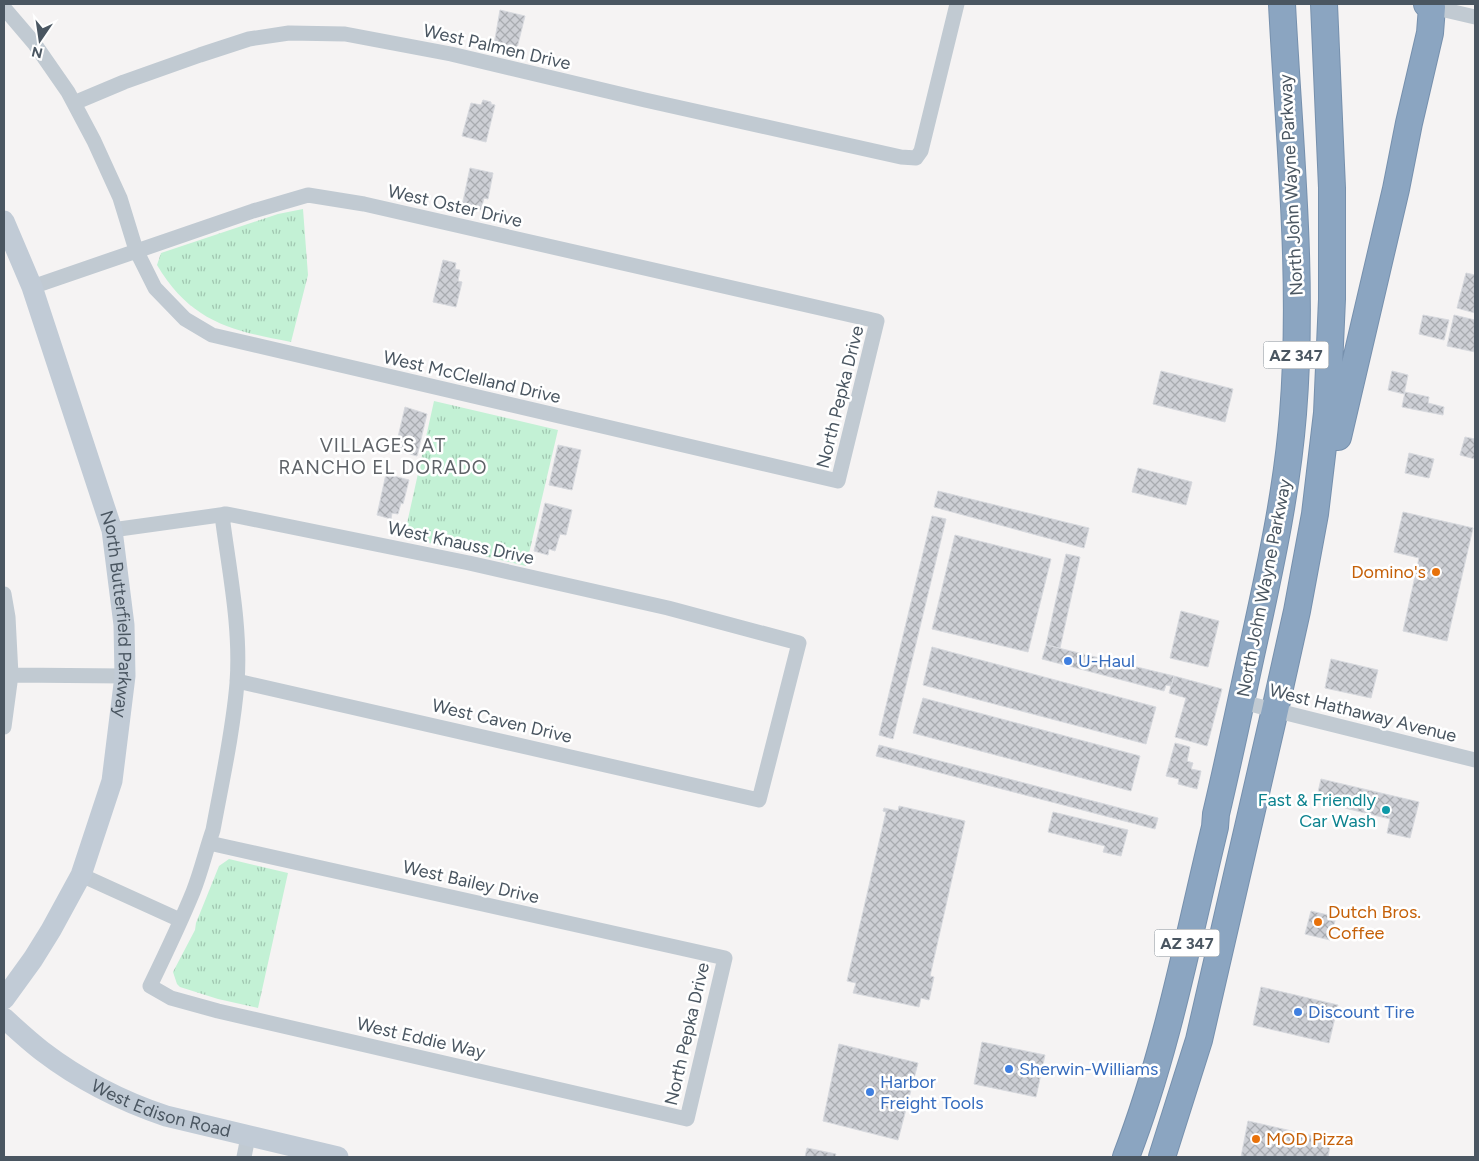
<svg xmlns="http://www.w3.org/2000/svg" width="1479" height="1161" font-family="Figtree,sans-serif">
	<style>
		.park { fill: url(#park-tufts) }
		.building { fill: url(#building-cross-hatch); stroke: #d7d9de }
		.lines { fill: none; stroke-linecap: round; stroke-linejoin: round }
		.highway-casing { stroke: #7690ad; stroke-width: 28 }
		.street { stroke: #c1cad2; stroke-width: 15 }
		.secondary { stroke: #c1cbd6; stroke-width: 21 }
		.highway { stroke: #8ba5c1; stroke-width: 26 }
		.food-dot { fill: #e8710a; stroke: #fff; stroke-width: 2 }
		.shop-dot { fill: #3f7fe0; stroke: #fff; stroke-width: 2 }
		.culture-dot { fill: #0f9aa8; stroke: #fff; stroke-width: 2 }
		.labels { text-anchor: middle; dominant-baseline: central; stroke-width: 5; stroke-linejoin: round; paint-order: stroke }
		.shield { fill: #fff; stroke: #808990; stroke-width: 1 }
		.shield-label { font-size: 16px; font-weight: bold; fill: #4a5661 }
		.street-label { font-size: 18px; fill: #4a5661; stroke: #fff }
		.food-label { font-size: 18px; fill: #c56008; stroke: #fff; text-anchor: start }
		.shop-label { font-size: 18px; fill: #366cbe; stroke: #fff; text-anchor: start }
		.culture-label { font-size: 18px; fill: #0d838f; stroke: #fff; text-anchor: end }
		.neighbourhood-label { font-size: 19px; letter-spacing: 1px; fill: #5f6368; stroke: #fff }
	</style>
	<defs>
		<pattern id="park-tufts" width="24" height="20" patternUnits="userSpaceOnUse" patternTransform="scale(1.25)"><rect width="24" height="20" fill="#c3f1d5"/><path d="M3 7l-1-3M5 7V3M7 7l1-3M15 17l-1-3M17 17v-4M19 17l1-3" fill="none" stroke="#a0c6b0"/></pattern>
		<pattern id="building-cross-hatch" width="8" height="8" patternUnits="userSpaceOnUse" patternTransform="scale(1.25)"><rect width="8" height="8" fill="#cdcfd5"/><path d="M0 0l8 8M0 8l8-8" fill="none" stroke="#a8abb0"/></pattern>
	</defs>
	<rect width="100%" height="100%" fill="#f5f3f3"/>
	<!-- park -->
	<path class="park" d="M303,209L308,275L291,342C231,331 190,321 157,265L161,253L278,214Z
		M434,401L558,430L526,566L404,537Z
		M229,859L288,873L258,1008L218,999L180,987L177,984L173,972L195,930L196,923L219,866Z"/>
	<!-- building -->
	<path class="building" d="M500,10L525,16L516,52L511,51L510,54L503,52L504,48L494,45Z
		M483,100L491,102V104L495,105L486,142L462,136L471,103L481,105Z
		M470,168L493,173L488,199L484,198L481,210L474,209L473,214L461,211Z
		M443,260L456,263L455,269L460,270L458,281L462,282L456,307L433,302Z
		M1466,273L1475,275V313L1457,308Z
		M1423,315L1449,320L1444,340L1419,334Z
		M1454,315L1475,320V352L1447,346Z
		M1161,371L1233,389L1225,422L1153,404Z
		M1392,371L1408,375L1404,394L1388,390Z
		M1405,392L1429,397L1428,403L1444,407L1443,415L1402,407Z
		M405,407L427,414L417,456L395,450Z
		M1465,437L1475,439V459L1460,455Z
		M558,445L581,450L572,490L549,485Z
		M1409,453L1434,459L1429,478L1405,473Z
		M1138,468L1192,482L1186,505L1132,492Z
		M386,474L409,480L403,504L401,503L398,514L392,513L391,519L377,515Z
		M938,491L1089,528L1084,548L934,507Z
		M545,503L572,510L566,535L560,534L555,551L549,549L548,555L534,551Z
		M1403,512L1473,528L1447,641L1403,631L1419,558L1394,552Z
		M932,516L946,519L893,739L879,735Z
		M955,535L1051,559L1028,652L932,629Z
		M1066,554L1080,557L1060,648L1046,645Z
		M1181,611L1219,621L1208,667L1170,658Z
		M1046,645L1174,676L1171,686L1166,685L1164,691L1042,659Z
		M932,647L1156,707L1146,744L923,685Z
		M1331,659L1378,670L1371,698L1325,688Z
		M1174,676L1222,689L1207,746L1175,737L1186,698L1169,693Z
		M923,698L1140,756L1131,791L913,733Z
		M1175,743L1190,747L1187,761L1193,763L1191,769L1201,771L1197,789L1178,784L1179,779L1166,776Z
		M879,745L1158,818L1155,829L876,756Z
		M1321,779L1419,802L1410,838L1387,833L1390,819L1316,801Z
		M899,806L965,821L930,976L934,977L929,1000L921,998L919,1007L853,993L856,983L847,981L886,812L883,811L884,808L898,811Z
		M1053,812L1128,830L1121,856L1103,852L1105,846L1048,832Z
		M1311,911L1336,917L1330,940L1305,934Z
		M1261,987L1338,1005L1329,1043L1253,1025Z
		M982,1042L1045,1055L1036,1097L974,1084Z
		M839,1044L918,1063L898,1140L823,1121Z
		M1248,1121L1331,1140L1328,1157H1241Z
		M807,1148L836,1154L835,1157H805Z"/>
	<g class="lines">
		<!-- highway casing -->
		<g class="highway-casing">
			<path id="highway" d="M1338,437L1396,189L1409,123L1430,33L1432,7L1427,4
				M1126,1157C1167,1051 1188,938 1215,827L1216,814C1230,755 1242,696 1255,637C1271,564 1287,490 1293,414C1304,278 1289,140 1282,4
				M1162,1157L1199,1040L1275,710L1297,611L1315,514L1327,413L1332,299V188L1324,4"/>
		</g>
		<!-- street -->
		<path class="street" d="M1432,7L1475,17
			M4,8L34,43L68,92L94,141L120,198L136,250L155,288L185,319L212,335L838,481L877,321L364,204L308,195L253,211L32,287
			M74,103L124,82L200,55L249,39L289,33L345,34L451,54L645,100L901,157L916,158L921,151L957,4
			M112,530L227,514L469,563L668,608L799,643L759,800L237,681
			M4,594L8,617L11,675L4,727
			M11,675L125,676
			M1242,702L1475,760
			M209,843L725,958L687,1119L218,1011L171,998L150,986C165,955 180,924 193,892C201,872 206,850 213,830C222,781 233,732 237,683C241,630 230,575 223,523L224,514
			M81,875L180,920
			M244,1157L248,1137"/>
		<!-- secondary -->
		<g class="secondary">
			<path id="s1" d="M4,221L32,287L112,530L124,625L125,676L112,781L81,875L51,930L33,959L4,999"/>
			<path id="s2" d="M4,1018C16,1029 29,1041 42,1051C80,1080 121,1101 166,1116L338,1157"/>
		</g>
		<!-- highway -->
		<use href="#highway" class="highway"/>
	</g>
	<!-- markers -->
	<g class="food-dot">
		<circle cx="1436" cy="572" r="5"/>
		<circle cx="1318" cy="922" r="5"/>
		<circle cx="1256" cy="1139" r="5"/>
	</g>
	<g class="shop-dot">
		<circle cx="1068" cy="661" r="5"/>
		<circle cx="1298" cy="1012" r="5"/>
		<circle cx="1009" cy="1069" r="5"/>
		<circle cx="870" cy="1092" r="5"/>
	</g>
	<circle class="culture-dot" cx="1386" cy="810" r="5"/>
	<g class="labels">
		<!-- shield labels -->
		<g class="shield">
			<rect x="1263.5" y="341.5" width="65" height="27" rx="4"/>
			<rect x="1154.5" y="929.5" width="65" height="27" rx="4"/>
		</g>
		<g class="shield-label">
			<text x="1296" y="355">AZ 347</text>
			<text x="1187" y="943">AZ 347</text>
		</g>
		<!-- street labels -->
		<g class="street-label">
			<text transform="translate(497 47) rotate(13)">West Palmen Drive</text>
			<text transform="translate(1291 185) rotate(-93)">North John Wayne Parkway</text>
			<text transform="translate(455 206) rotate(13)">West Oster Drive</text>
			<text transform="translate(472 377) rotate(13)">West McClelland Drive</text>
			<text transform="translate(840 397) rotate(-76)">North Pepka Drive</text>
			<text transform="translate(461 543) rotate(12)">West Knauss Drive</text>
			<text transform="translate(1264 588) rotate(-79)">North John Wayne Parkway</text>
			<text stroke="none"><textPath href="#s1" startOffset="412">North Butterfield Parkway</textPath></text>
			<text transform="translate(1363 713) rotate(14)">West Hathaway Avenue</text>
			<text transform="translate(502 721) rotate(13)">West Caven Drive</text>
			<text transform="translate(471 882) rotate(13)">West Bailey Drive</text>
			<text transform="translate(687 1034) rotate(-77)">North Pepka Drive</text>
			<text transform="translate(421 1038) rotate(13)">West Eddie Way</text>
			<text stroke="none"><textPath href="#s2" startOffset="184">West Edison Road</textPath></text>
		</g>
		<!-- food labels -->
		<g class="food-label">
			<text x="1426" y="572" text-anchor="end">Domino's</text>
			<text x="1328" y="912">Dutch Bros.<tspan x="1328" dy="21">Coffee</tspan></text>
			<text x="1266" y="1139">MOD Pizza</text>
		</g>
		<!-- shop labels -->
		<g class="shop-label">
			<text x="1078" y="661">U-Haul</text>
			<text x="1308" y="1012">Discount Tire</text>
			<text x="1019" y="1069">Sherwin-Williams</text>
			<text x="880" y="1082">Harbor<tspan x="880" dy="21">Freight Tools</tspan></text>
		</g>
		<!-- culture labels -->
		<g class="culture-label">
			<text x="1376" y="800">Fast &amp; Friendly<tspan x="1376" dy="21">Car Wash</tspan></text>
		</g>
		<!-- neighbourhood labels -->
		<g class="neighbourhood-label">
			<text x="383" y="445">VILLAGES AT<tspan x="383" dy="22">RANCHO EL DORADO</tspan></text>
		</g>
	</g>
	<!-- border -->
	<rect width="1479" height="1161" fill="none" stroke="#4a5661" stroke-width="10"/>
	<!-- north arrow -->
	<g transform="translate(40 40) rotate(193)" stroke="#ffffff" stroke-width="4" paint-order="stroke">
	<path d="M0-4L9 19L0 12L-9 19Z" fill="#4a5661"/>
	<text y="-8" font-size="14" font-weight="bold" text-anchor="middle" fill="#4a5661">N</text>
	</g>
</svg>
